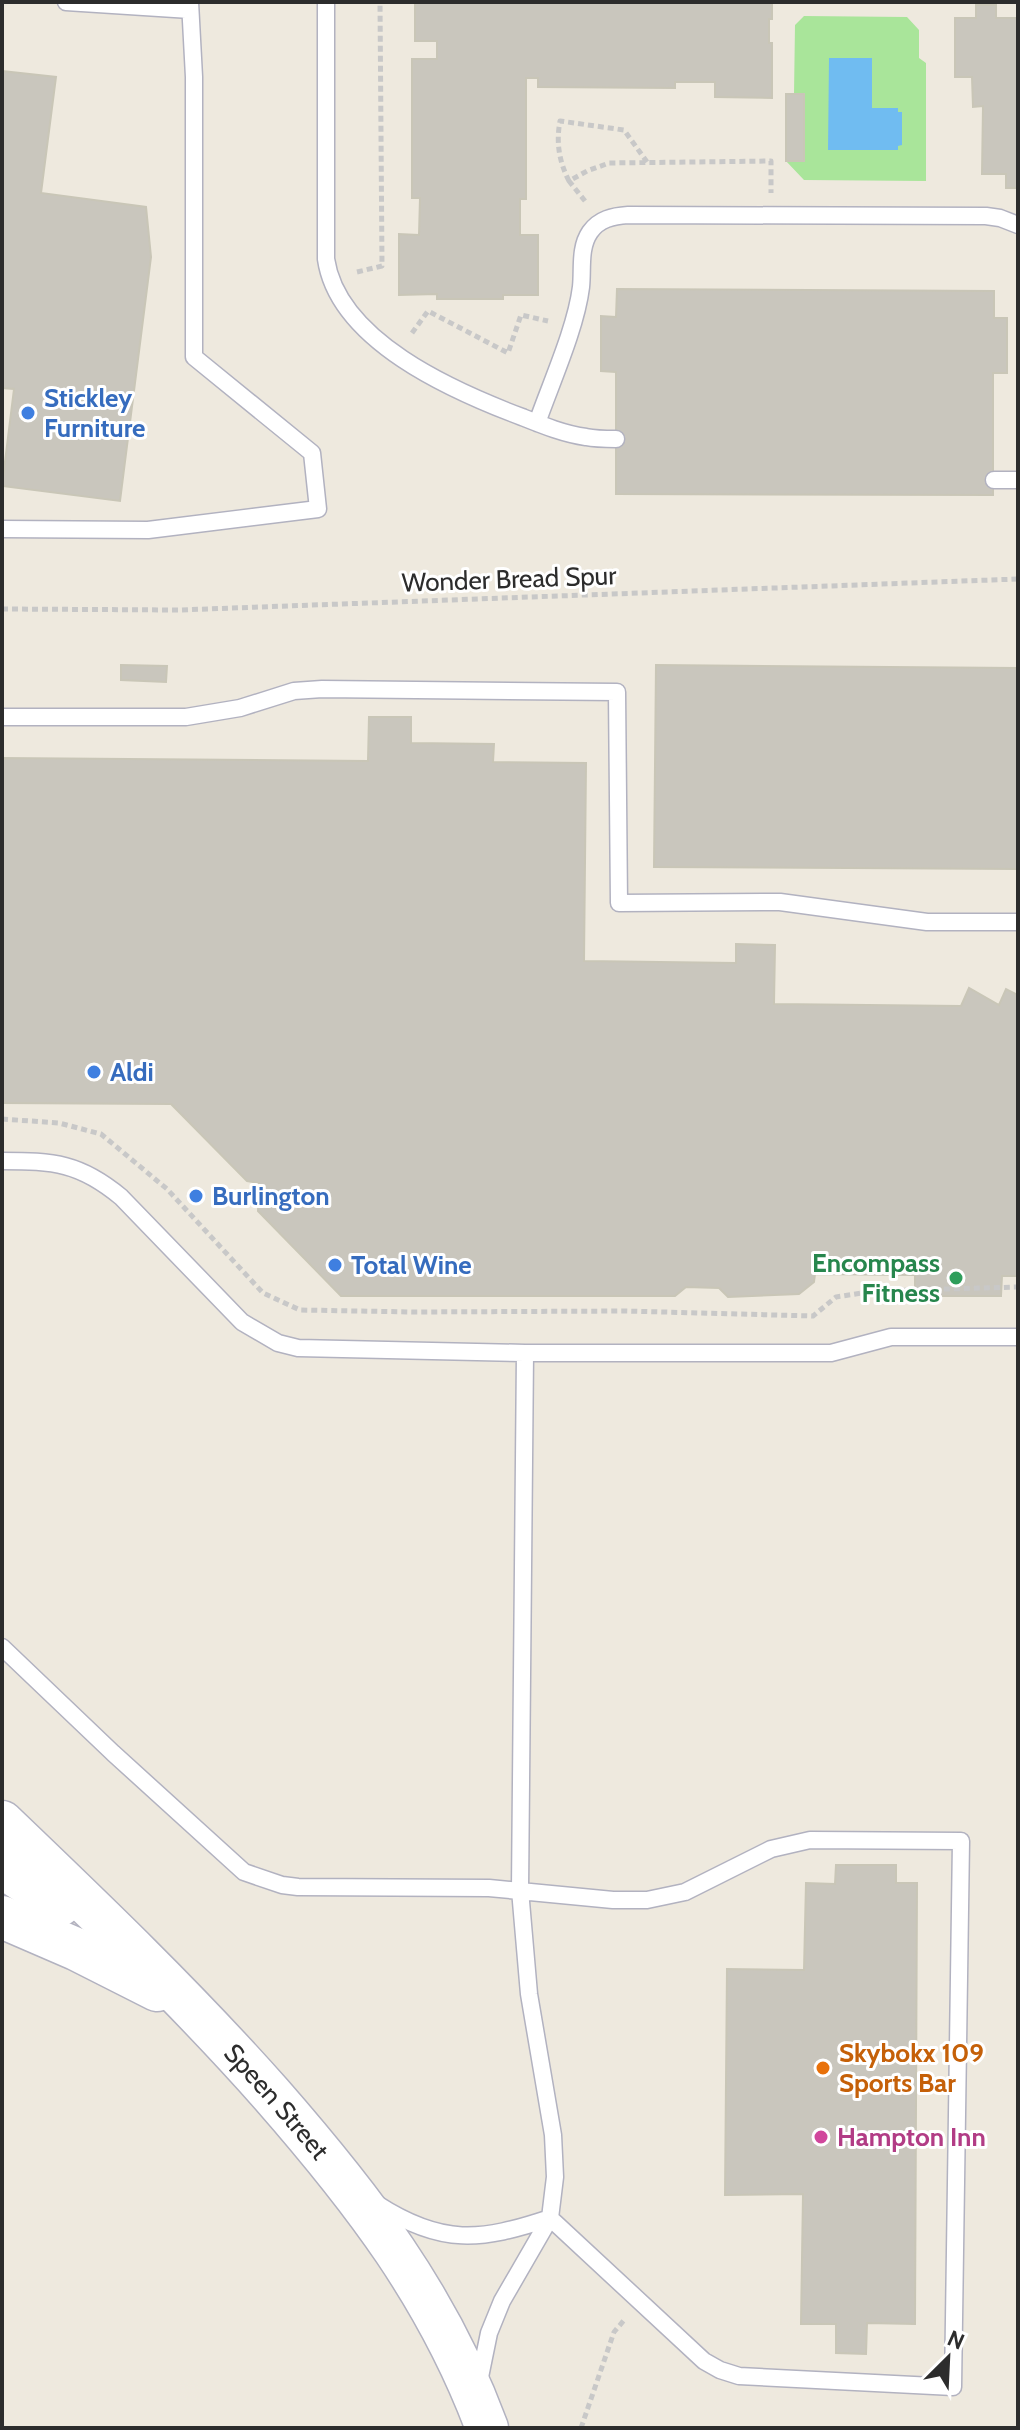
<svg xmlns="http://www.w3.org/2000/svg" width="1020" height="2430" font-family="Cabin,sans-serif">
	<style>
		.green { fill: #a9e59a }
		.water { fill: #70bcf1 }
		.building { fill: #c9c6bd; stroke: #c9c6b7; stroke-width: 2 }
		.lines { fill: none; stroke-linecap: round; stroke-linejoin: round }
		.lane-casing { stroke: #b2b2c0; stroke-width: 19 }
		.secondary-casing { stroke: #b2b2c0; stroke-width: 45 }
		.path { stroke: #c8c8c8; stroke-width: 5; stroke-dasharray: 6 4; stroke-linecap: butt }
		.lane { stroke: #fff; stroke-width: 16 }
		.secondary { stroke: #fff; stroke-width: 42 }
		.shop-dot { fill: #3f7fe0; stroke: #fff; stroke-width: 3 }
		.leisure-dot { fill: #2e9e5b; stroke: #fff; stroke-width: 3 }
		.food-dot { fill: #e8710a; stroke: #fff; stroke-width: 3 }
		.hotel-dot { fill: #d1479c; stroke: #fff; stroke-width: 3 }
		.labels { text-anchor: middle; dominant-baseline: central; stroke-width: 6; stroke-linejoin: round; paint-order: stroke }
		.shop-label { font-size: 26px; font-weight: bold; fill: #366cbe; stroke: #fff; text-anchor: start }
		.street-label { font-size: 26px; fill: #2c2c2c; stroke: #fff }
		.leisure-label { font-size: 26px; font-weight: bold; fill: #27864d; stroke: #fff; text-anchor: end }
		.food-label { font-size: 26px; font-weight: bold; fill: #c56008; stroke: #fff; text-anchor: start }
		.hotel-label { font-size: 26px; font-weight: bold; fill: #b23c85; stroke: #fff; text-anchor: start }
	</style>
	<rect width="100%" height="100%" fill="#eee9de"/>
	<!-- green -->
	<path class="green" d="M804,16L907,17L919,30V58L926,63V181L804,180L786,161H804V94H794L795,25Z"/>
	<!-- water -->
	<path class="water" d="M829,58H872V108H898V112H902V145L898,146V150H828Z"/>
	<!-- building -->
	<path class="building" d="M415,2H772V19H769V43H772V98L715,97V82H675V88L538,87V78H526V199H520V235H538V295H503V299H437V294L399,295V234L419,235L420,198H412V59H437V41H415Z
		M976,5H996V18H1017L1018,22V188H1006V174H982L983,106L973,107L972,77H955V18H976Z
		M2,71L56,77L41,193L146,207L151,257L120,501L2,486L14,389L2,388Z
		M786,94H804V161H786Z
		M617,289L994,291V318H1007V373H993V495L616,494V372L601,371V316L616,317Z
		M121,665L167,666L166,682L121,680Z
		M656,665L1018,668V869L654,867Z
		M369,717H411V743L494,744L493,762L586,763L584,961L736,963V944L775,945L774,1004L961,1006L969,988L999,1005L1006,989L1018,995V1276H1002L1001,1296H915V1275L815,1274L814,1282L799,1294L728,1297L719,1288L686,1287L675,1296H341L258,1211L259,1183L247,1181L171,1104L2,1103V758L368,761Z
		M836,1865H896V1883H917L915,2324L867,2323L866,2354L836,2353V2324H801L803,2194L725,2195L727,1969L804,1970L806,1883L835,1884Z"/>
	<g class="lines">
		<!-- lane casing -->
		<g class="lane-casing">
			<path id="lane" d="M66,2L190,10
				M326,2V259C338,341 453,391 522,417C542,425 564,434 586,437C596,439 606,439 616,439
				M537,423C551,383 576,328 581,287C583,269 579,248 590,232C599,219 613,216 628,215L986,216L1000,218L1018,225
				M994,480H1018
				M2,529L148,530L318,509L312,453L194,357V77L190,2
				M2,717H186L240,708L294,691L322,689L617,692L619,903L780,902L927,922H1018
				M2,1161C54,1161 80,1163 121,1197L242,1322L278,1343L298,1348L525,1353H831L891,1337H1018
				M2,1647L113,1753L244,1872L282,1885L298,1887L489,1888L613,1900H647L685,1892L771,1849L810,1840L961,1841L953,2387L739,2376L720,2370L704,2361L550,2218
				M377,2204C442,2246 481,2241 550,2218
				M479,2382L489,2333L502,2301L550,2218L555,2177L553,2135L529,1994L520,1890L525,1353"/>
		</g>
		<!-- secondary casing -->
		<g class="secondary-casing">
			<g id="secondary">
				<path id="s1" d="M2,1822C94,1910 186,1998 271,2094C362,2198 438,2296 487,2428"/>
				<path d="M2,1867L60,1905"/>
				<path d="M2,1917L76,1949L157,1990"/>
			</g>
		</g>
		<!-- path -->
		<path class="path" d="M569,181C559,161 556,143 560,121L624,130L647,162
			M585,201L569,181L587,171L609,163L771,161V193
			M357,272L382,266L380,2
			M412,333L428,311L508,353L521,315L548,321
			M2,609L179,610L1018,579
			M2,1119L59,1123L101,1134L167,1189L263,1293L300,1310L414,1312L625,1311L813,1316L836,1297L875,1291L1018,1287
			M581,2428L614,2332L625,2319"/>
		<!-- lane -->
		<use href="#lane" class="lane"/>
		<!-- secondary -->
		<use href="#secondary" class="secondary"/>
	</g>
	<!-- markers -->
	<g class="shop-dot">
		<circle cx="28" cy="413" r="8"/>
		<circle cx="94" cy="1072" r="8"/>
		<circle cx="196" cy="1196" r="8"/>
		<circle cx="335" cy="1265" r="8"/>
	</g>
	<circle class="leisure-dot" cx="956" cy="1278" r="8"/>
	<circle class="food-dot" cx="823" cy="2068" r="8"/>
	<circle class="hotel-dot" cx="821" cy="2137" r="8"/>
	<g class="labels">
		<!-- shop labels -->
		<g class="shop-label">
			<text x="44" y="398">Stickley<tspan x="44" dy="30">Furniture</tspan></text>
			<text x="110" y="1072">Aldi</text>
			<text x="212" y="1196">Burlington</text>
			<text x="351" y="1265">Total Wine</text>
		</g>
		<!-- street labels -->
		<g class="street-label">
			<text transform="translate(509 579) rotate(-2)">Wonder Bread Spur</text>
			<text stroke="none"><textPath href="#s1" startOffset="392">Speen Street</textPath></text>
		</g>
		<!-- leisure labels -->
		<g class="leisure-label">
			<text x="940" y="1263">Encompass<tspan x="940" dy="30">Fitness</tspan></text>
		</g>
		<!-- food labels -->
		<g class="food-label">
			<text x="839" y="2053">Skybokx 109<tspan x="839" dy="30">Sports Bar</tspan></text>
		</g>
		<!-- hotel labels -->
		<g class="hotel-label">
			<text x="837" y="2137">Hampton Inn</text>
		</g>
	</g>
	<!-- border -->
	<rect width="1020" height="2430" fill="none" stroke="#2c2c2c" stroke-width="8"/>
	<!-- north arrow -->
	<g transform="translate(948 2358) rotate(24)" stroke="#ffffff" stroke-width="6" paint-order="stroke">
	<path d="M0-6L14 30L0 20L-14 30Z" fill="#2c2c2c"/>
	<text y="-12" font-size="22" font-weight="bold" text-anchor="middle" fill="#2c2c2c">N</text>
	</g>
</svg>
